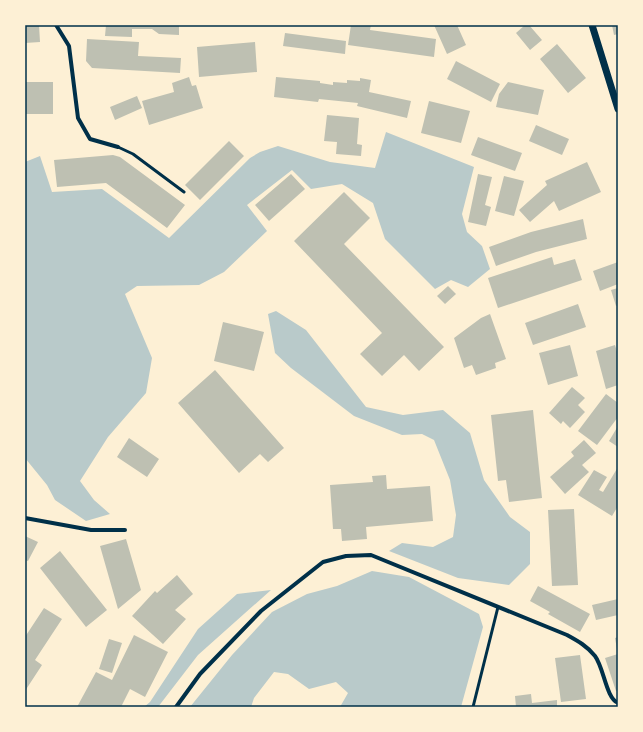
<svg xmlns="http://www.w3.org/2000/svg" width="643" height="732" font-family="'Golos Text',sans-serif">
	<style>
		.green { fill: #b9caca }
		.building { fill: #bec0b2 }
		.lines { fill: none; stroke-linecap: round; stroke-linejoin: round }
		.service { stroke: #003049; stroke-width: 3 }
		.minor { stroke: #003049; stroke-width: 4 }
		.tertiary { stroke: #003049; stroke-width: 7 }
		.neatline { fill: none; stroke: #003049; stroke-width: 1.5 }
	</style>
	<rect width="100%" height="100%" fill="#fdf0d5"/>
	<!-- green -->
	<path class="green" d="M386,132L474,167L462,214L467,232L482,246L490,269L468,287L451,280L435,289L385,239L373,203L342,184L311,189L292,170L247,205L267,231L224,272L199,285L137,286L125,294L152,358L146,393L108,437L80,481L94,500L110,514L86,521L55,500L47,485L25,458V162L40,156L52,192L102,189L169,238L250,158L260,152L278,146L330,162L375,168Z
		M276,311L306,330L366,407L403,415L443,410L470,433L484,480L510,517L530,532V564L509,585L458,578L389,551L402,543L433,547L453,537L456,515L450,480L434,440L422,434L402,435L354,416L291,368L275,353L268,314Z
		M372,571L409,577L479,614L483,627L461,707H340L348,693L336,682L309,689L288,674L274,672L254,698L251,707H190L232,655L272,612L307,594L337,586Z
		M271,590L198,655L158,707H144L150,702L198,629L237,594Z"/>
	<!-- building -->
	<path class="building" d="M25,25H39L40,42L25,43Z
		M106,25H179V35L159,34L152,29H132V37L105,36Z
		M351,25H371L370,30L436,39L434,57L348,45Z
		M434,25H457L466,45L447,54Z
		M525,25H529L542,40L530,50L516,33Z
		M612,25H618V34L614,35Z
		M285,33L346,41L345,54L283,46Z
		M87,39L139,42L138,56L181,58L180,73L92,68L86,61Z
		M255,42L257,72L199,77L197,47Z
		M557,44L586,78L568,93L540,59Z
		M456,61L500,84L491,102L447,79Z
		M189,77L192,86L196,85L203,108L149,125L142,101L174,92L172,83Z
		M276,77L320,81V83L333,85V82L347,83V80L360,81V78L371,80L369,92L411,101L407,118L357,106L358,103L319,99L318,102L274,97Z
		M25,82H53V114H25Z
		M508,82L544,90L538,115L496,107L499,94Z
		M137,96L142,108L115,120L110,107Z
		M429,101L470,111L461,143L421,133Z
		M327,115L359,118L357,144L362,145L361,156L336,154L337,142L324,141Z
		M536,125L569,139L562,155L529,141Z
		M478,137L522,153L515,171L471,155Z
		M229,141L244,156L200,200L185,185Z
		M113,155L120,157L185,205L167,228L106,183L57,187L54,160Z
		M587,162L601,192L559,211L554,201L530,222L519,210L547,185L545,181Z
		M291,174L305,189L269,221L255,205Z
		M478,174L492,177L485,205L491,207L486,226L468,222Z
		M504,176L524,181L514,216L495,211Z
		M344,192L370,218L344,244L444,347L419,371L404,355L382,376L360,354L382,333L294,241Z
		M583,219L587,239L536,252L496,266L489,247L531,232Z
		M552,257L554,265L575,259L582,280L498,308L488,278Z
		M618,262V284L600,291L593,271Z
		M448,286L456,294L445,304L437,296Z
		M618,288V305L616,306L611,290Z
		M578,304L586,327L533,345L525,323Z
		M490,314L506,359L495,363L496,368L476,375L472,365L464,368L454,338L481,318Z
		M223,322L264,332L254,371L214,361Z
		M570,345L578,376L548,385L539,353Z
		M615,345L618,355V385L606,389L596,351Z
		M215,370L284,448L268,462L260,454L239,473L178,403Z
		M572,387L585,398L578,405L585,412L570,428L563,421L561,424L549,413Z
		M606,394L618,403V417L597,445L578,431Z
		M533,410L542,498L509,502L506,480L498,481L491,415Z
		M618,426V447L609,441Z
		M129,438L159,459L147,477L117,457Z
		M584,440L596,453L582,465L589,472L565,494L550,477L574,456L571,452Z
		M618,467V506L612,516L578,495L594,470L607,477L599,490L603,492Z
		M386,475L387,489L430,486L433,521L366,527L367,539L342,541L341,529H333L330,485L373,482L372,476Z
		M574,509L578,585L552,586L548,510Z
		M25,536L38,542L28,561L25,560Z
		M126,539L141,590L118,609L100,546Z
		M60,551L107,610L86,627L40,568Z
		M177,575L193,594L175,610L186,619L163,644L132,616L155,591L157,593Z
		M538,586L590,614L580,632L548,614L550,612L530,601Z
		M618,599V615L596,620L592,605Z
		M44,608L62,619L35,660L42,665L25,691V637Z
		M134,635L168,652L145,697L130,689L121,707H77L96,672L112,680Z
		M618,637V649H617L615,638Z
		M109,639L122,643L112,673L99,669Z
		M618,654V691H616L605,658Z
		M580,655L586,699L561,702L555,658Z
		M531,694L532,703L557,700V707H516L515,696Z"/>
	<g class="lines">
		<!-- service -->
		<path class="service" d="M118,147L133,154L184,192
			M473,707L498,607"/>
		<!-- minor -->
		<path class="minor" d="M56,25L69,46L78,118L90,139L118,147
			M25,518L91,530H125
			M176,707L200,674L261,611L323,562L346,556L371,555L567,635C578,641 587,646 595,656C604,668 606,698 618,703"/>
		<!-- tertiary -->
		<path class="tertiary" d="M592,25L618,109"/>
	</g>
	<!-- border -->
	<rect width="643" height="732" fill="none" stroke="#fdf0d5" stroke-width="52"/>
	<rect x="26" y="26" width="591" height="680" class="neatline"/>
</svg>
